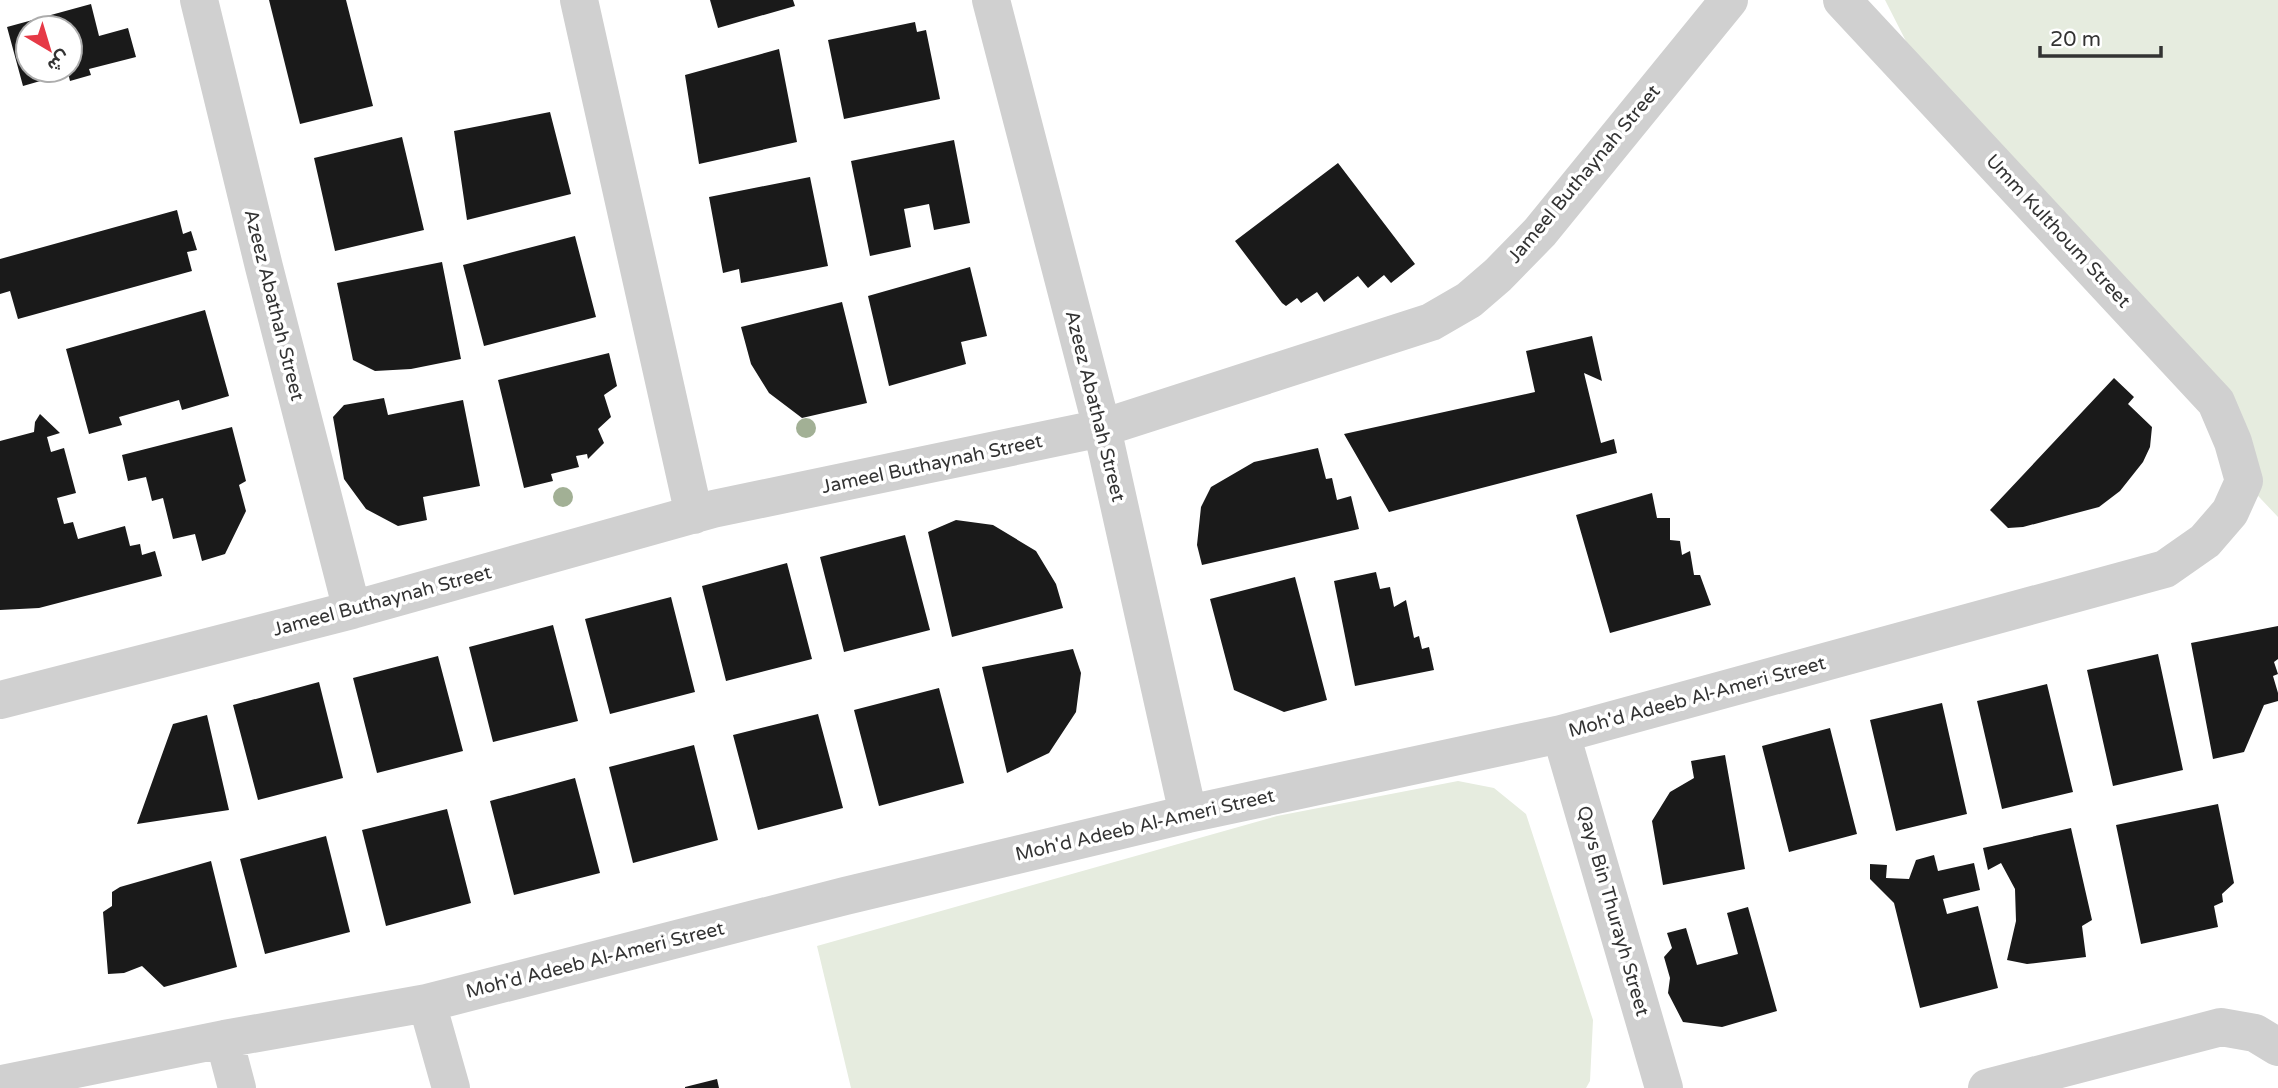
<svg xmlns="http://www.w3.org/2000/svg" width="2278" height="1088" font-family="'Varela Round',Vazirmatn,sans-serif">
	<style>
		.green { fill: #e6ecdf }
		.building { fill: #1a1a1a; fill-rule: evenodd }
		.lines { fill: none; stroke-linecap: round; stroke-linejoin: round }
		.minor { stroke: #d0d0d0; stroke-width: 38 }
		.tree { fill: #a2b095 }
		.labels { text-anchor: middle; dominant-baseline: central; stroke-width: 7; stroke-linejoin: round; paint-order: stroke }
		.street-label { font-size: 19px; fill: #333; stroke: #fff }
	</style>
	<rect width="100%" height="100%" fill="#fff"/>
	<!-- green -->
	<path class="green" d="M1885,0H2278V517L2244,481L2233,442L1936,100Z
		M1458,781L1494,788L1526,814L1593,1020L1590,1081L1586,1088H851L817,946L1277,816Z"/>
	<!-- building -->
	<path class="building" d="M269,0H346L373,106L300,124Z
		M710,0H793L795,6L718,28Z
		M91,4L99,36L128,28L136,57L89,69L91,75L70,81L68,73L23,86L7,27ZM28,28H70V70H28Z
		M915,22L917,32L926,30L940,99L844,119L828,40Z
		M779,49L797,142L699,164L685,75Z
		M550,112L571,194L467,220L454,131Z
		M402,137L424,230L335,251L314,158Z
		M954,140L970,223L934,230L929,204L904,209L911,247L870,256L851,161Z
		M1338,163L1415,264L1391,283L1384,275L1368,288L1358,276L1324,302L1317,292L1301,303L1297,298L1286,306L1282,303L1235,241Z
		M810,177L828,266L741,283L739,269L723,273L709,197Z
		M177,210L183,234L191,231L197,250L187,252L192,271L18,319L10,291L0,294V259Z
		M575,236L596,317L484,346L463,265Z
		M442,262L461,359L411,369L375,371L353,360L337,283Z
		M970,267L987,336L961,342L966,364L889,386L868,296Z
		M842,302L867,403L802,418L769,393L751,364L741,327Z
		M205,310L229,396L182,410L179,400L119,417L122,425L89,434L66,349Z
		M1592,336L1602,381L1584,373L1601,443L1614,439L1617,453L1389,512L1344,434L1535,392L1526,351Z
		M609,353L617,386L604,395L611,417L598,429L604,443L588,459L587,454L576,456L579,467L551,474L553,481L524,488L498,380Z
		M2114,378L2134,397L2128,404L2152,427L2150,447L2143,462L2120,491L2099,507L2023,527L2008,528L1990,510Z
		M384,398L388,415L463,400L480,486L423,497L427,520L398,526L366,509L344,479L333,417L344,405Z
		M40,414L60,433L47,437L51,452L64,448L76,493L57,498L64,524L73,522L78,539L125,526L130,546L140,544L142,555L155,551L162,576L39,608L0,610V441L34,432L35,422Z
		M232,427L246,481L239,485L246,511L225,554L202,561L195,534L173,539L163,498L152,501L146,477L128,481L122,455Z
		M1318,448L1326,479L1332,478L1337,500L1351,496L1359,529L1202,565L1197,545L1201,507L1211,487L1254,462Z
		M1652,493L1657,518H1670V540L1680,541L1682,555L1690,551L1694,575H1700L1711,605L1610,633L1576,515Z
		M956,520L993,525L1036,551L1056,584L1063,608L952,637L928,532Z
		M905,535L930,630L844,652L820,557Z
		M787,563L812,659L726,681L702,586Z
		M1376,572L1380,589L1390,587L1394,607L1406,600L1414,638L1419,636L1422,649L1429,647L1434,670L1355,686L1334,581Z
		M1295,577L1327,700L1284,712L1234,690L1210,599Z
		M671,597L695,692L610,714L585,619Z
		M553,625L578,721L493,742L469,647Z
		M2278,626V659L2274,662L2278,674L2273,676L2278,693V701L2264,705L2244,752L2213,759L2191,643Z
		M1073,649L1081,673L1076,712L1049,753L1007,773L982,667Z
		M2158,654L2183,770L2113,786L2087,670Z
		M438,656L463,751L377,773L353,678Z
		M319,682L343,778L258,800L233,705Z
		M2047,684L2073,792L2002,809L1977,701Z
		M939,688L964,783L879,806L854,710Z
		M1942,703L1967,814L1896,831L1870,720Z
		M818,714L843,808L758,830L733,735Z
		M207,715L229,810L137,824L173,724Z
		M1830,728L1857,834L1789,852L1762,746Z
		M694,745L718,840L633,863L609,767Z
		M1725,755L1745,869L1663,885L1652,821L1670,792L1694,778L1691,761Z
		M575,778L600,873L514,895L490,801Z
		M2218,804L2234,883L2222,894L2223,902L2214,906L2218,927L2141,944L2116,825Z
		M447,809L471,903L386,926L362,830Z
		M2071,828L2092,920L2082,926L2086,957L2027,964L2007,960L2016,921L2015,889L2001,863L1988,870L1983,848Z
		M326,836L350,932L265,954L240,859Z
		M1934,855L1938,871L1974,863L1980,890L1943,899L1947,914L1978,906L1998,988L1920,1008L1894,903L1870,879V864L1887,865L1886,878L1909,879L1916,860Z
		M211,861L237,967L164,987L142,966L124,973L108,974L103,912L112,906V892L120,887Z
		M1748,907L1777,1011L1722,1027L1683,1022L1668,993L1670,978L1664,957L1672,948L1667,933L1686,928L1697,965L1738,954L1727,913Z
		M717,1079L719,1088H685V1087Z"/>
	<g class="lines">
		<!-- minor -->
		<path class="minor" d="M199,0L264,267L352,610
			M579,0L694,515
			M991,0L1102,428L1188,814
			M0,700L352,610L713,509L1102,428L1431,322L1469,300L1498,275L1540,232L1729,0
			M1561,734L1664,1088
			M427,1003L451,1088
			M224,1039L237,1088
			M2,1084L224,1039L427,1003L845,896L1188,814L1561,734L2165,569L2205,541L2230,512L2244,481L2233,442L2216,402L1842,0
			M1987,1088L2221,1027L2255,1033L2278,1047"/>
	</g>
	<!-- trees -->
	<g class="tree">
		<circle cx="806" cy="428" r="10"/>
		<circle cx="563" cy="497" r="10"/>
	</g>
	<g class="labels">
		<!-- street labels -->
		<g class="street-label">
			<text transform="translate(1584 174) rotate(-50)">Jameel Buthaynah Street</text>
			<text transform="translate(2058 231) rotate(47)">Umm Kulthoum Street</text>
			<text transform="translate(274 305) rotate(76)">Azeez Abathah Street</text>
			<text transform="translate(1095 406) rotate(76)">Azeez Abathah Street</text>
			<text transform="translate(932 464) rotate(-12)">Jameel Buthaynah Street</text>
			<text transform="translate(382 601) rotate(-15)">Jameel Buthaynah Street</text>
			<text transform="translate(1697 697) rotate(-15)">Moh'd Adeeb Al-Ameri Street</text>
			<text transform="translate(1145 825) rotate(-13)">Moh'd Adeeb Al-Ameri Street</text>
			<text transform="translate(1613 911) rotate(74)">Qays Bin Thurayh Street</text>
			<text transform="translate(595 960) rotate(-14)">Moh'd Adeeb Al-Ameri Street</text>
		</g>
	</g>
	<!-- north arrow -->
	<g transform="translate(49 49) rotate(142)"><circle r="33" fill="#ffffff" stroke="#adadad" stroke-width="2"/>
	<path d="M0-5L12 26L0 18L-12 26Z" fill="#e63946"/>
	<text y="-10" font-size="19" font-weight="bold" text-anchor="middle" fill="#333333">ش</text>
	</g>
	<!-- scale -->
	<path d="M2040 46v10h121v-10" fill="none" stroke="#333333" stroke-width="3.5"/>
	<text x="2050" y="46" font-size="21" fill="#333333" stroke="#ffffff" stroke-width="5" paint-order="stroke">20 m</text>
</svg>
